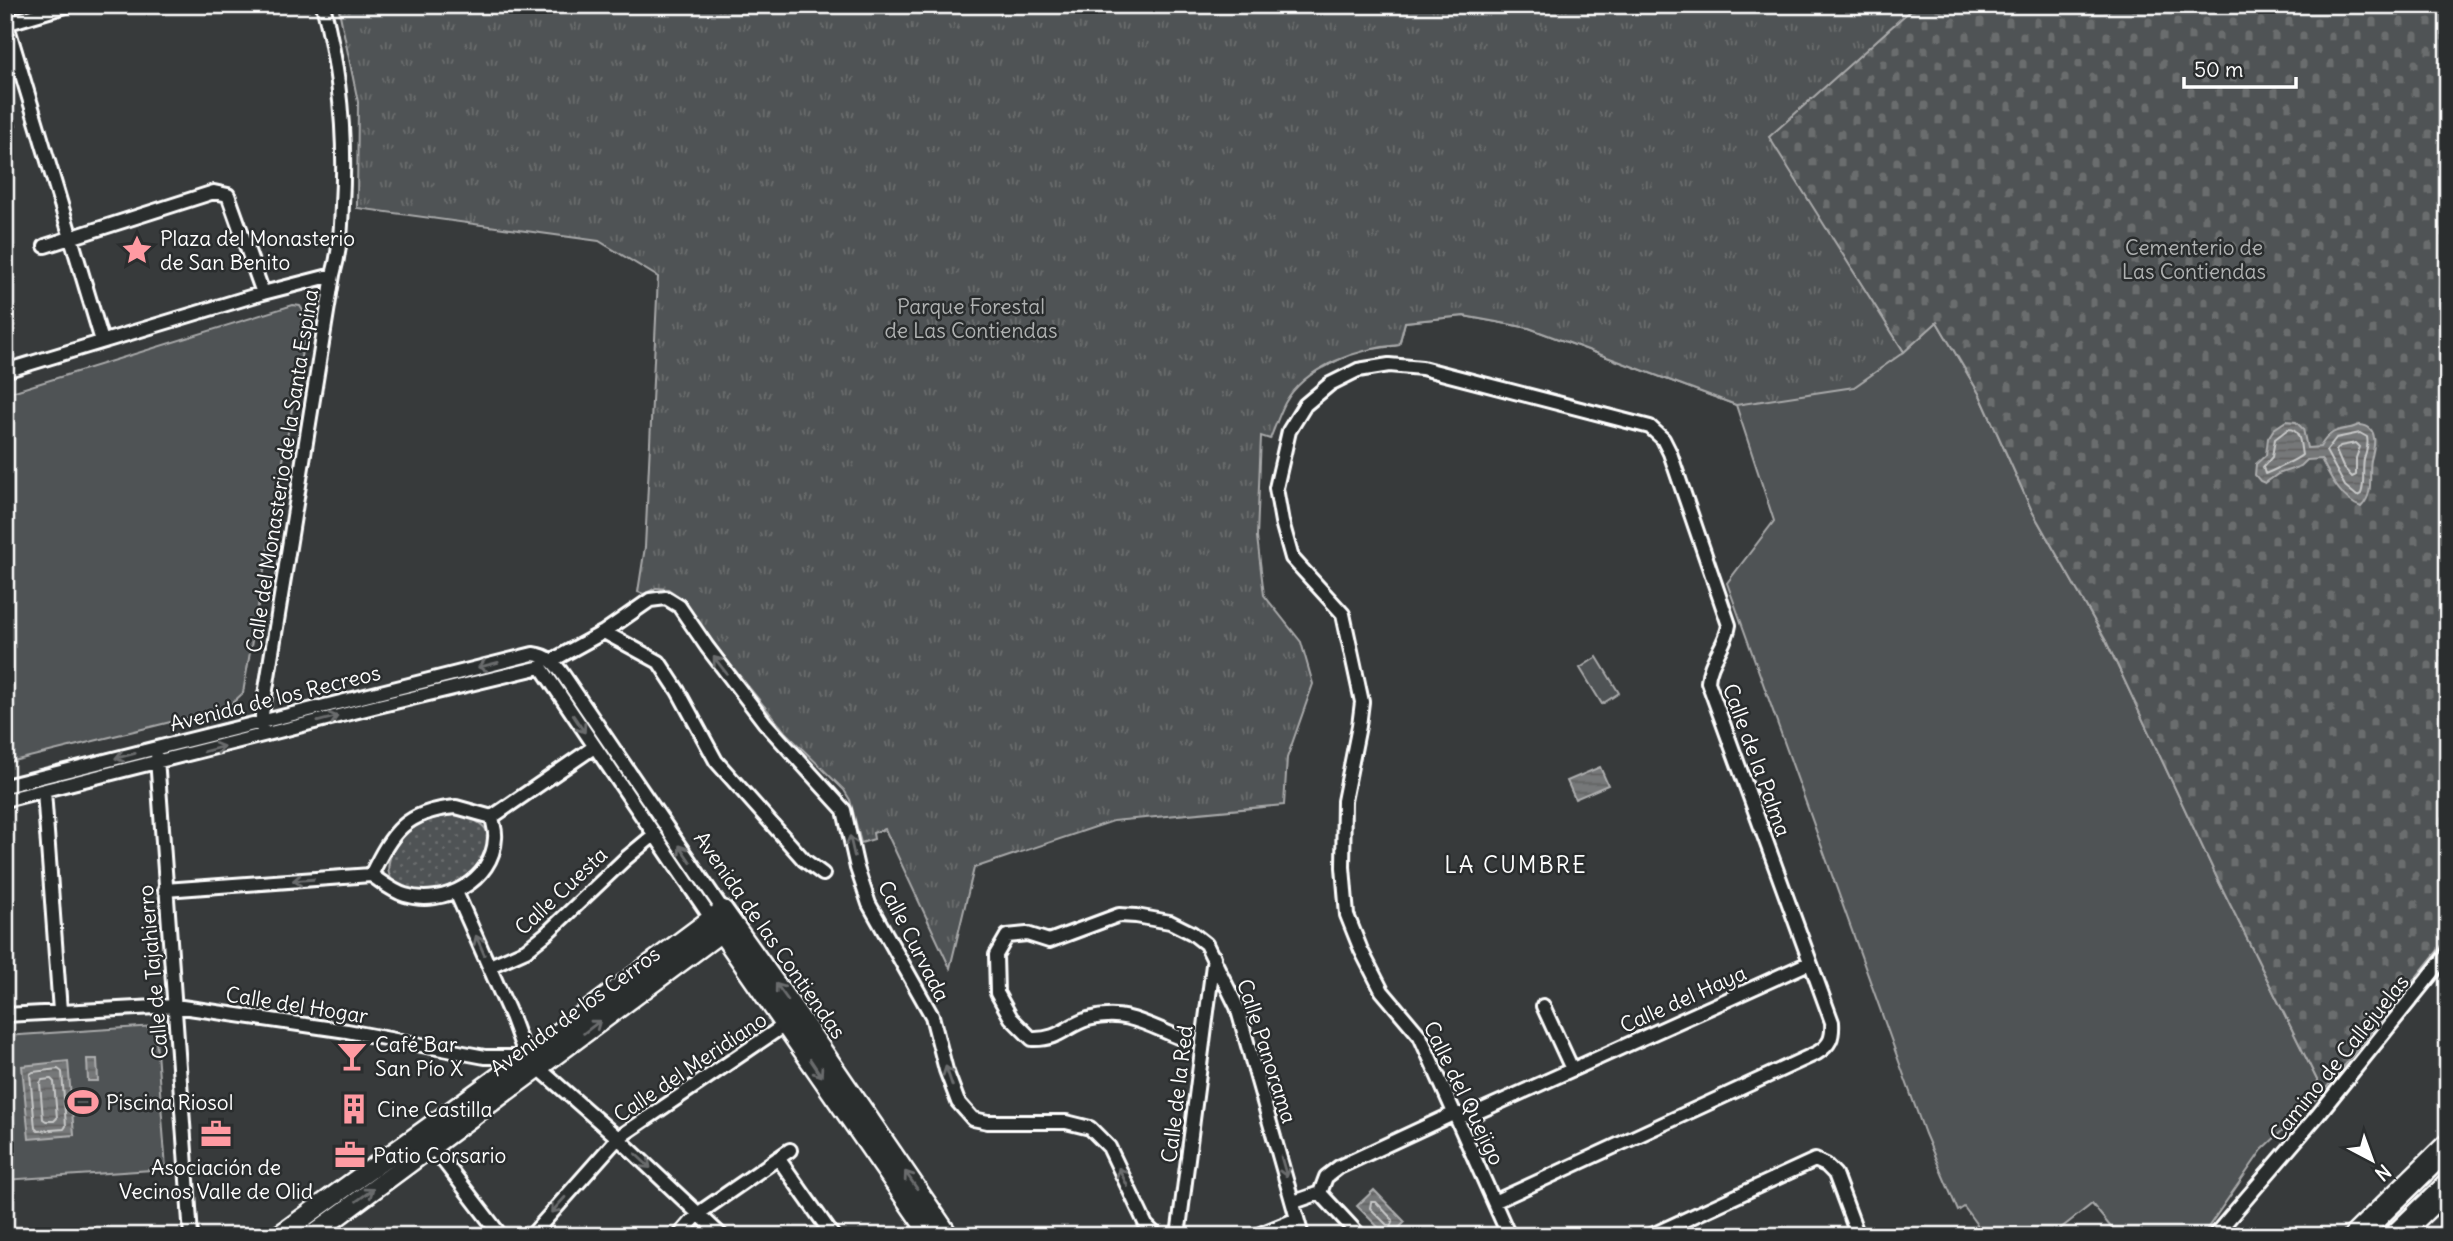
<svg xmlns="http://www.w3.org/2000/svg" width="2453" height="1241" font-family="Delius,sans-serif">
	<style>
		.grass { fill: #505354; stroke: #a8a9aa; stroke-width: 2 }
		.cemetery { fill: url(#cemetery-stones); stroke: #a8a9aa; stroke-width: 2 }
		.park { fill: url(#park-tufts); stroke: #a8a9aa; stroke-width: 2 }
		.garden { fill: url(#garden-dots); stroke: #a8a9aa; stroke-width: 2 }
		.water { fill: url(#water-rules); stroke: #adaeaf; stroke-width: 2 }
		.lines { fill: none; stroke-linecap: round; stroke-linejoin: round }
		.shore { stroke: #c8c9c9; stroke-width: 2 }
		.street-casing { stroke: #fff; stroke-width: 18 }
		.secondary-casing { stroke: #fff; stroke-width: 23 }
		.highway-casing { stroke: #fff; stroke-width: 28 }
		.street { stroke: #2a2d2e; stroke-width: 12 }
		.secondary { stroke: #2a2d2e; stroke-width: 18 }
		.highway { stroke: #2a2d2e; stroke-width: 23 }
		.oneway { stroke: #6a6c6d }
		.labels { text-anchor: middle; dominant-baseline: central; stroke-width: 5; stroke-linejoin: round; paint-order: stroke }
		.poi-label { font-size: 21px; fill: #fff; stroke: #2a2d2e; text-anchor: start }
		.park-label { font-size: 21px; fill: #b0b2b2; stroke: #2a2d2e }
		.street-label { font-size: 21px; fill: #fff; stroke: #2a2d2e }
		.neighbourhood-label { font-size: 23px; letter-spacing: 2px; fill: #fff; stroke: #2a2d2e }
	</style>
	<defs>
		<pattern id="cemetery-stones" width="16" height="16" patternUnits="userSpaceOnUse" patternTransform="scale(1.75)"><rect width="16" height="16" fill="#505354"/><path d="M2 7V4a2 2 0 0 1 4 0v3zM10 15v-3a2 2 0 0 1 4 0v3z" fill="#6a6d6e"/></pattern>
		<pattern id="park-tufts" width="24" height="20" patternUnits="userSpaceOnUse" patternTransform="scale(1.75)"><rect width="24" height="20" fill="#505354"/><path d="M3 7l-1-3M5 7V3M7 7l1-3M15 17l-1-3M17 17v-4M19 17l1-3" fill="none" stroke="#6a6d6e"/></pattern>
		<pattern id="garden-dots" width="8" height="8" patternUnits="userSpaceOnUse" patternTransform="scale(1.75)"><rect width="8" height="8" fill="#505354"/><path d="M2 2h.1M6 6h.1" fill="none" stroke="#6a6d6e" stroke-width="1.8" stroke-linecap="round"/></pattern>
		<pattern id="water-rules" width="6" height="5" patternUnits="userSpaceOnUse" patternTransform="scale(1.75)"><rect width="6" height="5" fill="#767879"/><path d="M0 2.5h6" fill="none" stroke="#616262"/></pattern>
	</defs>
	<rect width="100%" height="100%" fill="#373a3b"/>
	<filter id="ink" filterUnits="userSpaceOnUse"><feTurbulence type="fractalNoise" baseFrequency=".0143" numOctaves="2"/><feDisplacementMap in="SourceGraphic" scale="14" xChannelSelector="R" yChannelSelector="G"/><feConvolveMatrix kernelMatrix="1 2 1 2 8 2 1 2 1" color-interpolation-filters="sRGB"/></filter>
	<g filter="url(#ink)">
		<!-- grass -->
		<path class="grass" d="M1916,5L1769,138L1904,352L1937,322L1980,395L2032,511L2106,641L2218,880L2323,1092L2262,1150L2202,1236H2118L2092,1204L2051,1236H1985L1964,1207L1958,1211L1925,1134L1727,583L1774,521L1736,405L1529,328L1464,316L1405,322L1399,345L1353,352L1323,368Z
			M293,305L300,306L305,314L307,322L243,693L227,708L5,763V394Z
			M1597,657L1619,693L1602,704L1580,668Z
			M155,1026L166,1169L5,1180V1036Z
			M2448,1158V1174L2384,1236H2368Z"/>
		<!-- cemetery -->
		<path class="cemetery" d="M1916,5H2448V938L2323,1092L2218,880L2106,641L2032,511L1980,395L1937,322L1904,352L1768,137Z"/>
		<!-- park -->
		<path class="park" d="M338,5H1916L1769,137L1904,352L1854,387L1736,405L1529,328L1464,316L1405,322L1399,345C1360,348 1305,366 1285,403C1279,415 1275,427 1270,439L1261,436L1257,537L1264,595L1301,642L1313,684L1287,758L1284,805L1113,821L974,868L950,968L885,829L873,833L874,839L861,843L850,800L844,790L785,732L722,654L681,598L668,589L656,588L644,594L638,592L645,547L658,277L599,241L357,208L358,102Z"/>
		<!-- garden -->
		<path class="garden" d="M5,93L16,126L5,130Z
			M455,815C529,826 468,896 417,891C371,887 388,844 415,827C427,819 441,816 455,815Z"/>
		<!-- water -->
		<path class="water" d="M2286,421L2296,422L2303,429L2307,448L2320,447C2328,433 2335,430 2350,428C2353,428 2357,425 2360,425C2380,426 2374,449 2371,460C2368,476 2375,493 2361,507C2341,500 2330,476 2321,459L2307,460L2301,466L2278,474L2265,483L2260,481L2255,475L2256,464L2266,455L2268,438L2274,429Z
			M1600,767L1608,785L1575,799L1567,781Z
			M87,1059H97L98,1081H88Z
			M68,1061L74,1135L29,1139L22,1066Z
			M1374,1190L1405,1222L1391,1236H1387L1357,1206Z"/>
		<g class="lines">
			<!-- shore -->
			<path class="shore" d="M2288,429C2301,429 2300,445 2302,455C2298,459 2270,472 2265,474L2263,467L2272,457L2275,439Z
				M2360,433L2367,437C2369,447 2366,450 2364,459C2362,471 2365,482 2361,494L2357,496L2345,486L2326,451L2336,438Z
				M2356,443L2360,447L2356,458V475L2352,477L2343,467L2336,451L2340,446Z
				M58,1069L62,1072L66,1126L64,1129L38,1131L35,1128L30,1074L33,1072Z
				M51,1079L54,1082L57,1118L54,1121H46L43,1119L40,1083L42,1080Z
				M1371,1202H1376L1393,1220L1391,1225H1387L1370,1208Z"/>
			<!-- street casing -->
			<g class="street-casing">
				<path id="street" d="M5,18L102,341
					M5,24L69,5
					M45,246L214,192L228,195L263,293
					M5,371L263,293L333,275
					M604,632L659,662L678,691L716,761L804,860L823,874
					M553,660L604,632L650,600L666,598L679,606L707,647L765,723L844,810L857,868L869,904L932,1016L946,1070L958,1102L973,1119L988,1122H1066L1090,1128L1109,1147L1146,1225L1157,1236
					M262,728V714L333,275C340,251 341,229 342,205C346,137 340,71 323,5
					M157,758L191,1236
					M5,786L533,654C549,656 555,663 564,676L723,910
					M44,791L60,1011
					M5,800L374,707L541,667L711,918
					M456,807L492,817C493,824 496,831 495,838C493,881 443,907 405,895C392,891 382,882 371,875C392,832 406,811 456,807Z
					M492,817L594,747
					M165,890L371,875
					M456,892L511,1016L526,1057
					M490,966L526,950L546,934L625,859L654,835
					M1543,1006L1572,1069
					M5,1015L175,1006L347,1031L485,1057H526L618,1138L722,1236
					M1178,1037C1146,1024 1124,1009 1088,1019C1065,1026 1060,1040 1032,1039L1011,1018L997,993L996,955L1007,936L1027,934L1049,941L1119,915L1136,916L1170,922L1192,933L1206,944L1237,1007L1302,1236
					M432,1146L501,1236
					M778,1158L833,1236
					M1320,1193L1360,1236
					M1294,1202L1320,1193L1326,1177L1339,1167L1455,1113L1469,1116L1809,963
					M1494,1202L1817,1053C1830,1045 1833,1038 1832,1022L1708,682C1709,661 1726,646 1729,625L1670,453L1663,439L1650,427L1422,368L1389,365L1358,370L1330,384L1305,405L1289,431L1276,488L1282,522L1292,558L1343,614L1362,702L1359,726L1344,801L1343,867L1347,915L1361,950L1382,991L1420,1036L1509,1236
					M531,1236L618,1138L786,1024
					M679,1236L699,1213L790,1150
					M1178,1236L1214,957
					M1255,1236L1297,1219
					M1650,1236L1815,1160L1826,1165L1835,1174L1858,1236
					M2214,1236L2317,1116L2448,953"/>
			</g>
			<!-- secondary casing -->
			<g class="secondary-casing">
				<path id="secondary" d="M714,922L931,1236
					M278,1236L526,1057L723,910L798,1015L949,1236
					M311,1236L732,924"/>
			</g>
			<!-- highway casing -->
			<g class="highway-casing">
				<path id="highway" d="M2356,1236L2448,1146
					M2396,1236L2448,1186"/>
			</g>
			<!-- street -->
			<use href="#street" class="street"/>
			<!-- secondary -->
			<use href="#secondary" class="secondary"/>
			<!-- highway -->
			<use href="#highway" class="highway"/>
		</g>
		<!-- one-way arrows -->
		<defs><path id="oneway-shaft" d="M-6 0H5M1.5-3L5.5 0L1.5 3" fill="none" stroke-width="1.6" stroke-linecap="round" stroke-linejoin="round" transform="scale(1.75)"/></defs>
		<g class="oneway">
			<use href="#oneway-shaft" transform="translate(488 665) rotate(166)"/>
			<use href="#oneway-shaft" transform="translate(720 665) rotate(-128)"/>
			<use href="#oneway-shaft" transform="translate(328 719) rotate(-15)"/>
			<use href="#oneway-shaft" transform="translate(579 724) rotate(56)"/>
			<use href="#oneway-shaft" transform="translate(214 749) rotate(-15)"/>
			<use href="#oneway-shaft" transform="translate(125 756) rotate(166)"/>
			<use href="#oneway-shaft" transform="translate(852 846) rotate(-103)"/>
			<use href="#oneway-shaft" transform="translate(685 854) rotate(-124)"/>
			<use href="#oneway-shaft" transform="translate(303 880) rotate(176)"/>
			<use href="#oneway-shaft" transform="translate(480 945) rotate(-114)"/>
			<use href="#oneway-shaft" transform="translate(782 992) rotate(-126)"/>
			<use href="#oneway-shaft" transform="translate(592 1027) rotate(-37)"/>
			<use href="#oneway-shaft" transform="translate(816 1068) rotate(56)"/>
			<use href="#oneway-shaft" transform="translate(949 1076) rotate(-109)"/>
			<use href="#oneway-shaft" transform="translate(643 1161) rotate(43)"/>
			<use href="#oneway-shaft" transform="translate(1284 1167) rotate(74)"/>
			<use href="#oneway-shaft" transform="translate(1123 1177) rotate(-116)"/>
			<use href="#oneway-shaft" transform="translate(911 1180) rotate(-125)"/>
			<use href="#oneway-shaft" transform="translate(365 1195) rotate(-36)"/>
			<use href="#oneway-shaft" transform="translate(558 1205) rotate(132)"/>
		</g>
	</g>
	<!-- icons -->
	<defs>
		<g id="sight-bare" transform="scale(2.415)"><path d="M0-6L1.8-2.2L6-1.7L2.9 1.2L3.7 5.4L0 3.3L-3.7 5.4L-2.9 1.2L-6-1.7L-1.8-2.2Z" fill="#ff9aa2" stroke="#2a2d2e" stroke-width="2.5" paint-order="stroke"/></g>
		<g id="bar-bare" transform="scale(2.415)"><path d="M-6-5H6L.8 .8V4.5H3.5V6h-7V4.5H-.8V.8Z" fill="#ff9aa2" stroke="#2a2d2e" stroke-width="2.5" paint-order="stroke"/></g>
		<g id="stadium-bare" transform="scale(2.415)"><path d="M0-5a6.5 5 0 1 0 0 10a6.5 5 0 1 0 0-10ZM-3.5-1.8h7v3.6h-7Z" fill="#ff9aa2" stroke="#2a2d2e" stroke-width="2.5" paint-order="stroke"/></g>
		<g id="building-bare" transform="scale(2.415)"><path d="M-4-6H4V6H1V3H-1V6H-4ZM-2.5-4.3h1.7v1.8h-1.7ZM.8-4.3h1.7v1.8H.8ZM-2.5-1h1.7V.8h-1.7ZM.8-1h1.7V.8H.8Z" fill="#ff9aa2" stroke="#2a2d2e" stroke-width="2.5" paint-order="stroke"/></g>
		<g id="office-bare" transform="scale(2.415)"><path d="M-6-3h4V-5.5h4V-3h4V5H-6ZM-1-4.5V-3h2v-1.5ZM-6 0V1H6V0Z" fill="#ff9aa2" stroke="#2a2d2e" stroke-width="2.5" paint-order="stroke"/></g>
	</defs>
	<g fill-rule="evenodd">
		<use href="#sight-bare" x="137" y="250"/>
		<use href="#bar-bare" x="352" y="1056"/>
		<use href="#stadium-bare" x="83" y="1102"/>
		<use href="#building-bare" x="354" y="1109"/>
		<use href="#office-bare" x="216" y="1134"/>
		<use href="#office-bare" x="350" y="1155"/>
	</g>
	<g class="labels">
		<!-- poi labels -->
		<g class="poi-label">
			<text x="160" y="238">Plaza del Monasterio<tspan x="160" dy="24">de San Benito</tspan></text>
			<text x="375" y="1044">Café Bar<tspan x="375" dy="24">San Pío X</tspan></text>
			<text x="106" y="1102">Piscina Riosol</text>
			<text x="377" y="1109">Cine Castilla</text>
			<text x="373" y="1155">Patio Corsario</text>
			<text x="216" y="1167" text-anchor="middle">Asociación de<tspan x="216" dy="24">Vecinos Valle de Olid</tspan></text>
		</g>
		<!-- park labels -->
		<g class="park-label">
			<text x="2194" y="247">Cementerio de<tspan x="2194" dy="24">Las Contiendas</tspan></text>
			<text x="971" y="306">Parque Forestal<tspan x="971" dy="24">de Las Contiendas</tspan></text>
		</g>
		<!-- street labels -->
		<g class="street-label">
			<text transform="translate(282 471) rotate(-81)">Calle del Monasterio de la Santa Espina</text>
			<text transform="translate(275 698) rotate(-14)">Avenida de los Recreos</text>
			<text transform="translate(1757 760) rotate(70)">Calle de la Palma</text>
			<text transform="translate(561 891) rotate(-43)">Calle Cuesta</text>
			<text transform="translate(770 935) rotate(55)">Avenida de las Contiendas</text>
			<text transform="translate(914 941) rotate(63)">Calle Curvada</text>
			<text transform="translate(153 972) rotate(-95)">Calle de Tajahierro</text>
			<text transform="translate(1683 999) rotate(-24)">Calle del Haya</text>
			<text transform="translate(297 1005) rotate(9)">Calle del Hogar</text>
			<text transform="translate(575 1011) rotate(-36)">Avenida de los Cerros</text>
			<text transform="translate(1267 1051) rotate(72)">Calle Panorama</text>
			<text transform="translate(2339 1058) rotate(-51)">Camino de Callejuelas</text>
			<text transform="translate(690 1067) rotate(-34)">Calle del Meridiano</text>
			<text transform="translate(1464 1093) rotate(64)">Calle del Quejigo</text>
			<text transform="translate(1177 1094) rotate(-83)">Calle de la Red</text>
		</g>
		<!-- neighbourhood labels -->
		<g class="neighbourhood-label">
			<text x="1516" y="864">LA CUMBRE</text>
		</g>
	</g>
	<!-- margin -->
	<rect width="2453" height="1241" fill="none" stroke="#2a2d2e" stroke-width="28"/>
	<rect x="14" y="14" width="2425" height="1213" fill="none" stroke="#fff" stroke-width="2.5" filter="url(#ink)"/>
	<!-- north arrow -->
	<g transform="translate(2372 1160) rotate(139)" stroke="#2a2d2e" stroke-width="5" paint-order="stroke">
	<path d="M0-5L12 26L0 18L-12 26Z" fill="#ffffff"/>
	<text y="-10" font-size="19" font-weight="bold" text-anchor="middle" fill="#ffffff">N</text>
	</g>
	<!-- scale -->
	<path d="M2184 77v10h112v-10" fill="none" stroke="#ffffff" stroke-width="3.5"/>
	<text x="2194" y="77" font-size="21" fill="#ffffff" stroke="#2a2d2e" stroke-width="5" paint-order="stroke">50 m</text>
</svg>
